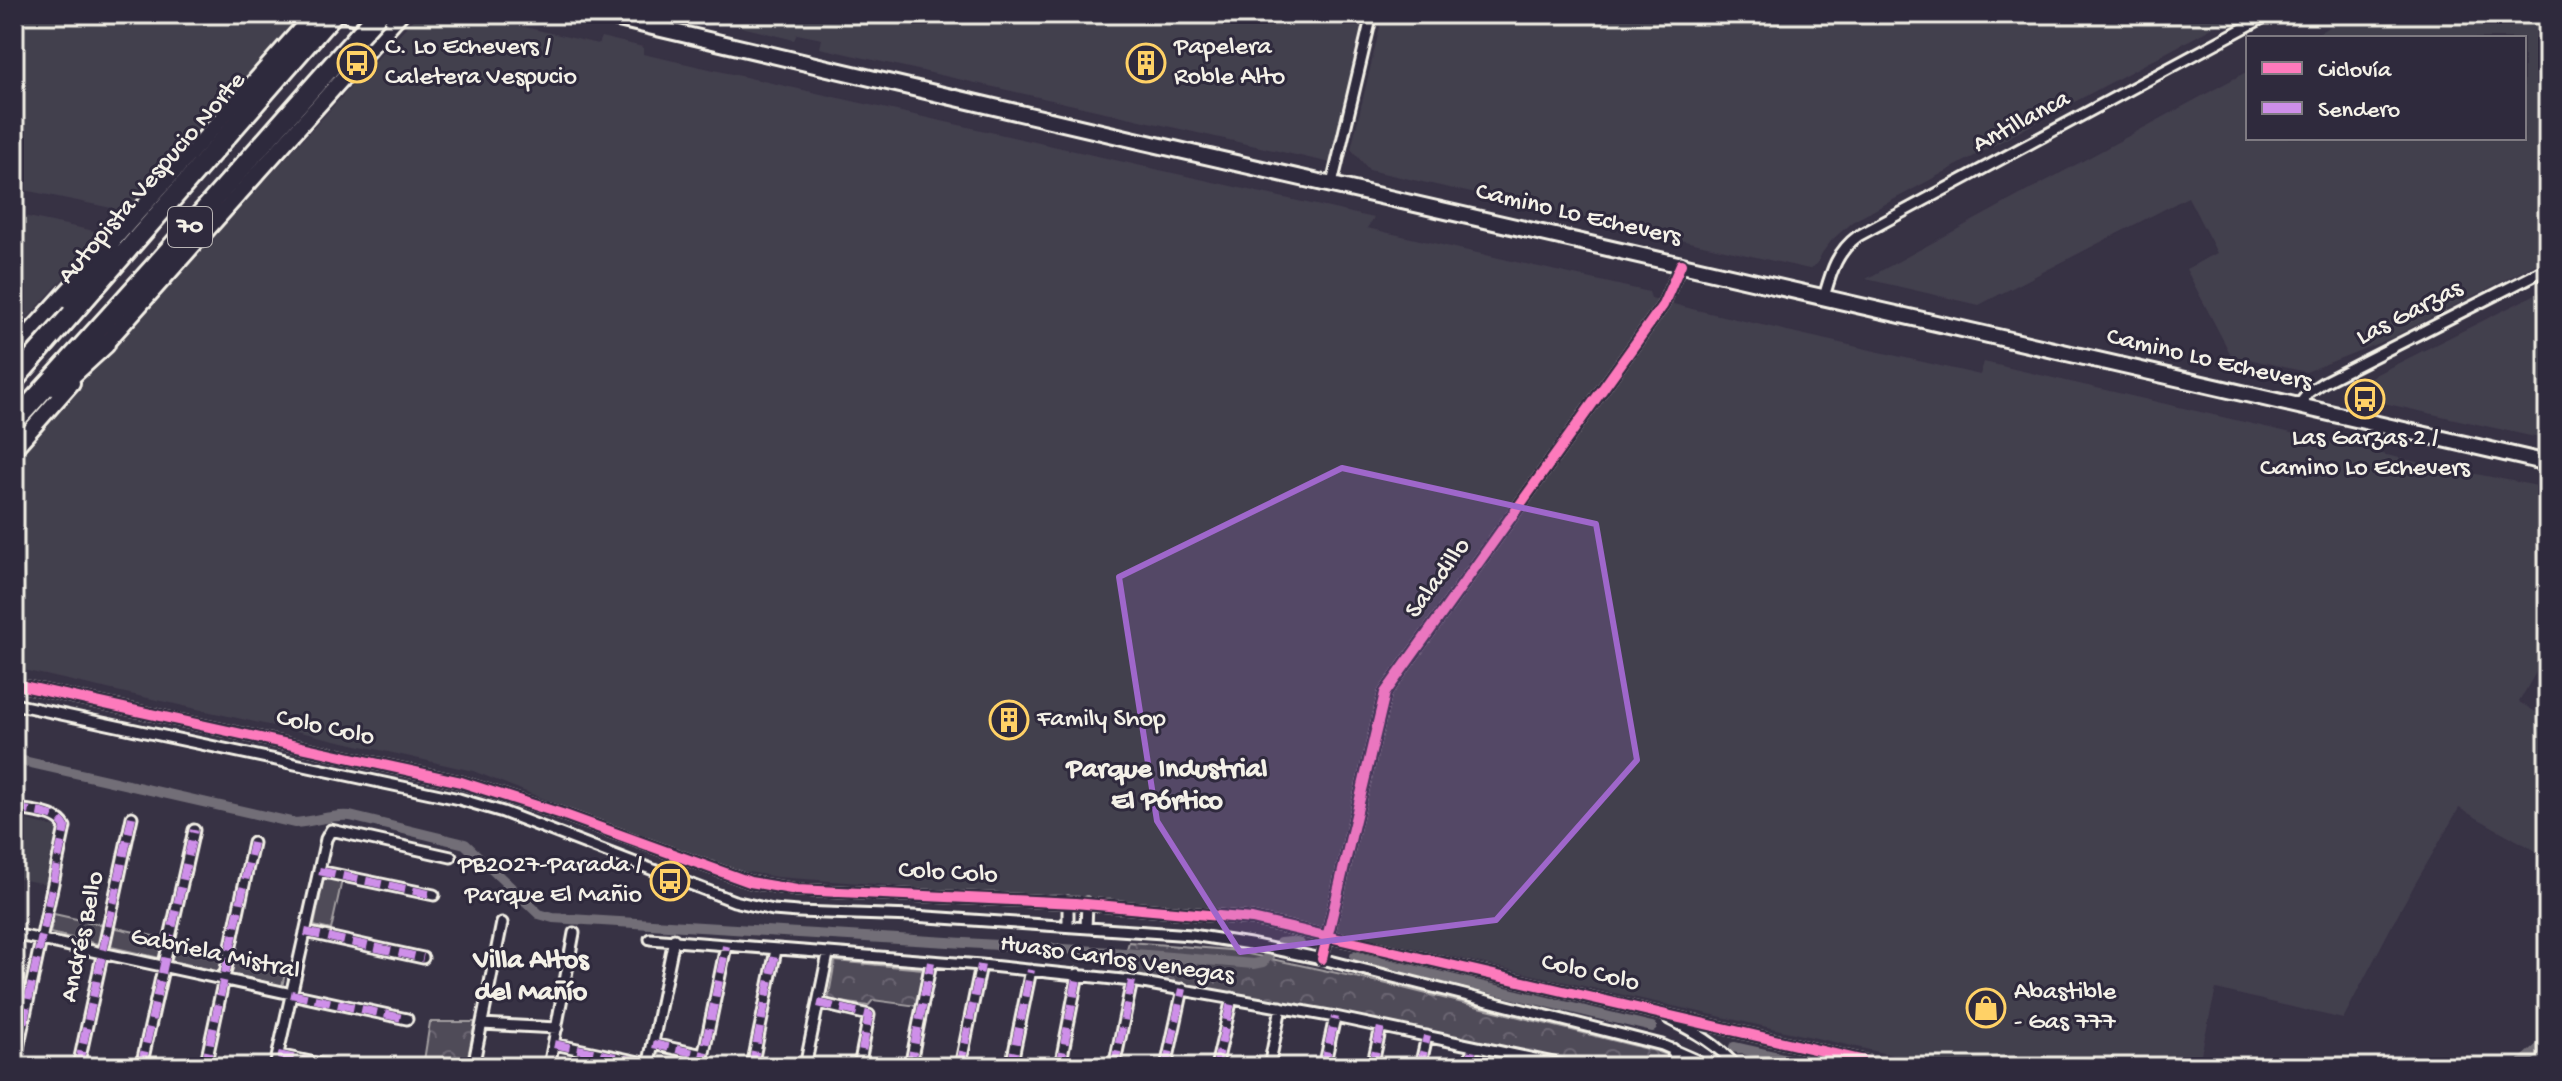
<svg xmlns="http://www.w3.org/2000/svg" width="2562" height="1081" font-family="'Gochi Hand',sans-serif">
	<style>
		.built { fill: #433f4e }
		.grass { fill: #504b59; stroke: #a29ea0; stroke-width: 2 }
		.forest { fill: url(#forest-crowns); stroke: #a29ea0; stroke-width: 2 }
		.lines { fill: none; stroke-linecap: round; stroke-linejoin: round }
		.canal { stroke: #726e77; stroke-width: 10 }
		.street-casing { stroke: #f4f1e8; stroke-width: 15 }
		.secondary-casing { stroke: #f4f1e8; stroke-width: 20 }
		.highway-casing { stroke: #f4f1e8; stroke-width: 24 }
		.street { stroke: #2f2a3d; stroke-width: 9 }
		.secondary { stroke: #2f2a3d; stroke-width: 14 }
		.highway { stroke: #2f2a3d; stroke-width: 18 }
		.highway-bridge-casing { stroke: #f4f1e8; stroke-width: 24; stroke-linecap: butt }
		.highway-bridge { stroke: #2f2a3d; stroke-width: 18 }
		.quiet { stroke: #ce8fe9; stroke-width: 8; stroke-dasharray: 16 8; stroke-linecap: butt }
		.cycleway-casing { stroke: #2f2a3d; stroke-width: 15 }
		.cycleway { stroke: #fd7abc; stroke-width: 10 }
		.marked { fill: #9f67cb; fill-opacity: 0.2; stroke: #9f67cb; stroke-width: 6; stroke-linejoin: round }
		.labels { text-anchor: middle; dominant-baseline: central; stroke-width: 6; stroke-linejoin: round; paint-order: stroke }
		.shield { fill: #2f2a3d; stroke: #b9b5b5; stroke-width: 2 }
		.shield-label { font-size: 24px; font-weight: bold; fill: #f4f1e8 }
		.poi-label { font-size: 26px; fill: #f4f1e8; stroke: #2f2a3d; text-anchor: start }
		.street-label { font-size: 26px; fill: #f4f1e8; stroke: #2f2a3d }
		.neighbourhood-label { font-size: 28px; font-weight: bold; fill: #f4f1e8; stroke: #2f2a3d }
	</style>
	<defs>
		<pattern id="forest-crowns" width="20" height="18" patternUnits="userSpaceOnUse" patternTransform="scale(2)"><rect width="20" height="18" fill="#504b59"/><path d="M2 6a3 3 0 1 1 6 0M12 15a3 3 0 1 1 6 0" fill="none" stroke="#6a6571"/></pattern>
	</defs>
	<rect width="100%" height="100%" fill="#373244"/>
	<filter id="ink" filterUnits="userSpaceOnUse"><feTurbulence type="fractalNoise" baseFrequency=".0125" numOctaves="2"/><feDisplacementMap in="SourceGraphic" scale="16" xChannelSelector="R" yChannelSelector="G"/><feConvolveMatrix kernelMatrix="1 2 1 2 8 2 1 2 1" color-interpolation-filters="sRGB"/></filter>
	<g filter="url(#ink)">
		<!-- built -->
		<path class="built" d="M14,14H306L213,111L126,211L19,189L14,206Z
			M418,14H469L598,44L601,37L643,47V54L1374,218L1367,228L1649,292L1651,298L1692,309L1980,375L1984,362L2430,465L2548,488V651L2519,702L2548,719V846L2543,855L2459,808L2400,910L2343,1019L2216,989L2198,1067H1946L1315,926L874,884L776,877L715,866L473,771L14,668V459L114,345Z
			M689,14H1364L1331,163L820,48L822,39L797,34L794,40Z
			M1383,14H2238L1852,222L1832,240L1822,253L1817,264L1809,269L1369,170L1351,149Z
			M2353,14H2548V258L2391,338L2306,372L2231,355L2186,269L2217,253L2188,197L1979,305L1866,279L2248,71V138H2524V38H2309Z
			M14,214L104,233L14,333Z
			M2548,288V440L2339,393Z
			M19,818L59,828L62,832L51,885L14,878V839Z"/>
		<!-- grass -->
		<path class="grass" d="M324,877L342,880L331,930L314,926Z
			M54,914L287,966L282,986L50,933Z
			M659,1051L699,1059L697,1067H656Z"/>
		<!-- forest -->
		<path class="forest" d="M1129,942L1230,950L1379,982L1656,1051L1667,1055V1063L1663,1067H1601L1120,973Z
			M835,961L923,969L917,1006L873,1000L868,1006L828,1000Z
			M430,1022H475L466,1067H423Z"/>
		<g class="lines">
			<!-- canal -->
			<path class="canal" d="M14,759L295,823C315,822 331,814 350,816L465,844L539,914L553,918L1112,952L1253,964L1263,962L1268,956
				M1280,943L1291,942L1300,944
				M1355,956L1652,1027
				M1734,1047L1822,1067
				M2518,1067L2548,1041"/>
			<!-- street casing -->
			<g class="street-casing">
				<path id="street" d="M1332,184L1372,14
					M1824,297C1831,273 1836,252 1858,236L2270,14
					M2298,406L2309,392L2324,382L2548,268
					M14,684L461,782L562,814L750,882L797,890L1075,903L1252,919L1891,1067
					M14,704L459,799L503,812L734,901L773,910L798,912L913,916L1074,927L1192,935L1250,944L1322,959L1662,1045L1694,1059L1704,1067
					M14,808C30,812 58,812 65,827L14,1067
					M319,871L434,895
					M1068,926V902
					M1086,928L1087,903
					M305,932L423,958
					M14,934L407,1019
					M650,939L981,965L1132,981L1335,1017L1573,1067
					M1322,959L1385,693L1663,305L1681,264
					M818,1003L869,1015L859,1067
					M1669,1019C1693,1031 1719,1045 1736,1067
					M482,1024L557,1028
					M554,1044L649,1064
					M653,1044L703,1055
					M1673,1049L1674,1067
					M278,1055L334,1067
					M78,1067L132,817
					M141,1067L194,830
					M205,1067L253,843
					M275,1067L326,839L331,830L451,857
					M473,1067L502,923
					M549,1067L574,933
					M648,1067L674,939
					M701,1067L726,946
					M752,1067L776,950
					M805,1067L828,954
					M910,1067L931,962
					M960,1067L981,965
					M1011,1067L1031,970
					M1060,1067L1078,974
					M1114,1067L1132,981
					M1166,1067L1183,989
					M1216,1067L1232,998
					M1269,1067L1281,1007
					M1324,1067L1335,1017
					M1372,1067L1381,1027
					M1420,1067L1427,1036
					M1469,1067L1473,1046"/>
			</g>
			<!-- secondary casing -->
			<g class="secondary-casing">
				<path id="secondary" d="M346,14L380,25
					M597,14L1144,142L2548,463
					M105,250L314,14
					M14,350L72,286
					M98,352L400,14
					M14,449L72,383"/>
			</g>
			<!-- highway casing -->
			<g class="highway-casing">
				<path id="highway" d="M68,299L110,244
					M14,380L333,14
					M57,388L105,344
					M14,422L154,267L359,35"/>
			</g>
			<!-- street -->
			<use href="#street" class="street"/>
			<!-- secondary -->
			<use href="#secondary" class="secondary"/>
			<!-- highway -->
			<use href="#highway" class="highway"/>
			<!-- highway-bridge casing -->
			<g class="highway-bridge-casing">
				<path id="highway-bridge" d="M359,35L378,14"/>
			</g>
			<!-- highway-bridge -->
			<use href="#highway-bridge" class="highway-bridge"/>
			<!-- quiet -->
			<path class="quiet" d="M14,808C30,812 58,812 65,827L14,1067
				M319,871L434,895
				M305,932L423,958
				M291,994L407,1019
				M818,1003L869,1015L859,1067
				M554,1044L649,1064
				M653,1044L703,1055
				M278,1055L334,1067
				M78,1067L132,817
				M141,1067L194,830
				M205,1067L253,843
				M701,1067L726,946
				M752,1067L776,950
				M910,1067L931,962
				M960,1067L981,965
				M1011,1067L1031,970
				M1060,1067L1078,974
				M1114,1067L1132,981
				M1166,1067L1183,989
				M1216,1067L1232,998
				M1324,1067L1335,1017
				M1372,1067L1381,1027
				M1420,1067L1427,1036
				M1469,1067L1473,1046
				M1569,1067V1066"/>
			<!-- cycleway casing -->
			<g class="cycleway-casing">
				<path id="cycleway" d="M14,684L461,782L562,814L750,882L797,890L1075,903L1252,919L1891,1067
					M1322,959L1385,693L1663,305L1681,264"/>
			</g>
			<!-- cycleway -->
			<use href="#cycleway" class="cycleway"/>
		</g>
	</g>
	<!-- marked area -->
	<path class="marked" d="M1342,468L1596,524L1637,760L1496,920L1240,952L1157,821L1119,577Z"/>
	<!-- icons -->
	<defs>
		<g id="bus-ring" transform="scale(2)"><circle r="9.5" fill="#2f2a3d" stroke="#ffd166" stroke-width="1.5"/><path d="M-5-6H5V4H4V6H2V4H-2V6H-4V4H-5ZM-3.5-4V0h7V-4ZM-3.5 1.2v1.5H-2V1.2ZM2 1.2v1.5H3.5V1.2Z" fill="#ffd166"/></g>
		<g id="building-ring" transform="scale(2)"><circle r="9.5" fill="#2f2a3d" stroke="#ffd166" stroke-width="1.5"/><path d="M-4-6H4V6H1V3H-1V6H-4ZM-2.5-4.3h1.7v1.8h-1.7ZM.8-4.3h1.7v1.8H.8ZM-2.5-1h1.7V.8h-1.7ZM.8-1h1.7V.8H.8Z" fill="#ffd166"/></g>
		<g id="shop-ring" transform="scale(2)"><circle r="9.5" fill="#2f2a3d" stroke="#ffd166" stroke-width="1.5"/><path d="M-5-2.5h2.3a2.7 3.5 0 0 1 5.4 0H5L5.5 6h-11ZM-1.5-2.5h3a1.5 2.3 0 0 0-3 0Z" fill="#ffd166"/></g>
	</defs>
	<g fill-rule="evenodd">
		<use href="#bus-ring" x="357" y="63"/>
		<use href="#building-ring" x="1146" y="63"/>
		<use href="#bus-ring" x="2365" y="399"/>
		<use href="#building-ring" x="1009" y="720"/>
		<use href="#bus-ring" x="670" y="881"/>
		<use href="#shop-ring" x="1986" y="1008"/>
	</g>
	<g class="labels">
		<!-- shield labels -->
		<rect class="shield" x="168" y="207" width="44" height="40" rx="6"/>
		<g class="shield-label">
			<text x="190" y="227">70</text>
		</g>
		<!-- poi labels -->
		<g class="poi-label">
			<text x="385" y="48">C. Lo Echevers /<tspan x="385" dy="30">Caletera Vespucio</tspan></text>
			<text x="1174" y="48">Papelera<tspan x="1174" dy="30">Roble Alto</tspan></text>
			<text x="2365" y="439" text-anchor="middle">Las Garzas 2 /<tspan x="2365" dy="30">Camino Lo Echevers</tspan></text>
			<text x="1037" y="720">Family Shop</text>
			<text x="642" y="866" text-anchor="end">PB2027-Parada /<tspan x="642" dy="30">Parque El Mañio</tspan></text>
			<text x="2014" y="993">Abastible<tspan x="2014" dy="30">- Gas 777</tspan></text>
		</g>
		<!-- street labels -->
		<g class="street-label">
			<text transform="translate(2022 123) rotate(-28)">Antillanca</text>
			<text transform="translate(153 179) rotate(-49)">Autopista Vespucio Norte</text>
			<text transform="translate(1578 216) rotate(13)">Camino Lo Echevers</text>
			<text transform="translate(2410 314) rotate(-27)">Las Garzas</text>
			<text transform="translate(2209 361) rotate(13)">Camino Lo Echevers</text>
			<text transform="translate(1439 579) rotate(-54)">Saladillo</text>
			<text transform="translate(325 729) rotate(12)">Colo Colo</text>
			<text transform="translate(948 874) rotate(3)">Colo Colo</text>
			<text transform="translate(84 937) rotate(-78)">Andrés Bello</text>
			<text transform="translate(215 955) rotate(12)">Gabriela Mistral</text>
			<text transform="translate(1117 961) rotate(8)">Huaso Carlos Venegas</text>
			<text transform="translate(1590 974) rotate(13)">Colo Colo</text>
		</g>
		<!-- neighbourhood labels -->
		<g class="neighbourhood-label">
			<text x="1167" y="770">Parque Industrial<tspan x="1167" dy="32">El Pórtico</tspan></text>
			<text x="531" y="961">Villa Altos<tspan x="531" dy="32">del Mañío</tspan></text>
		</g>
	</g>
	<!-- margin -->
	<rect width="2562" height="1081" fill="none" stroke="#2f2a3d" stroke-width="48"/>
	<rect x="24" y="24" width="2514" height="1033" fill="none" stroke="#f4f1e8" stroke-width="3" filter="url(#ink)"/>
	<!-- legend -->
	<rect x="2246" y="36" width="280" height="104" fill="#2f2a3d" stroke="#7e7a81" stroke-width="2"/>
	<rect x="2262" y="62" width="40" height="12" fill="#fd7abc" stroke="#7e7a81" stroke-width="2"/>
	<text x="2318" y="76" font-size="24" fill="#f4f1e8">Ciclovía</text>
	<rect x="2262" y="102" width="40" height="12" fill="#ce8fe9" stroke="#7e7a81" stroke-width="2"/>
	<text x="2318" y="116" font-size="24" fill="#f4f1e8">Sendero</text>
</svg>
